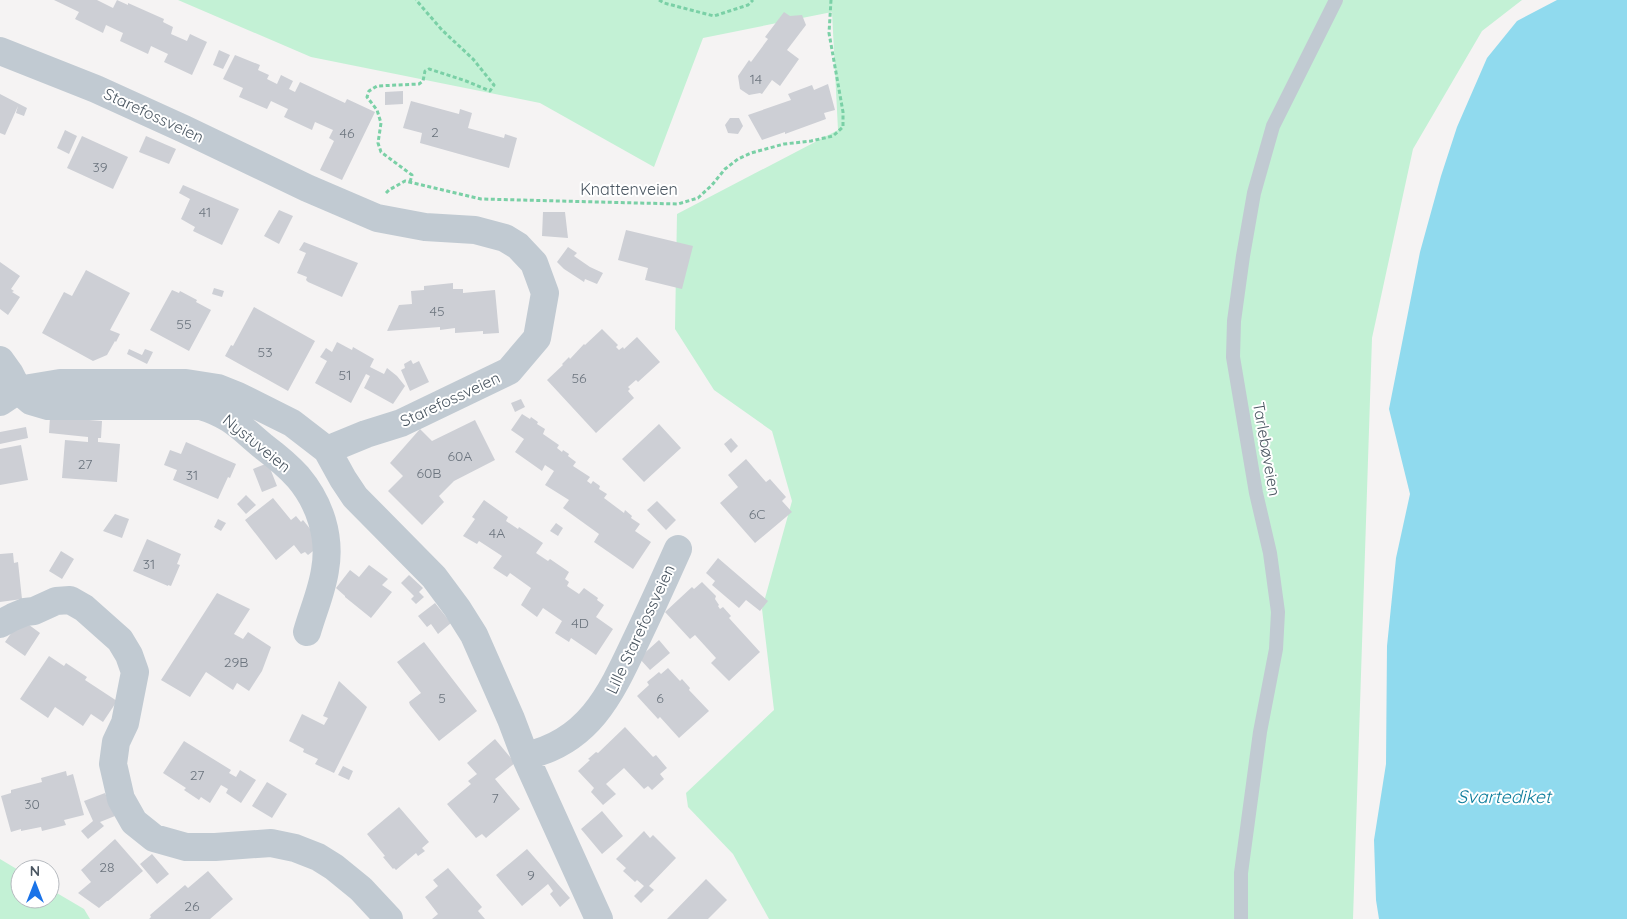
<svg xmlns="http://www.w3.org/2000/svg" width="1627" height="919" font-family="Quicksand,sans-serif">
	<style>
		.green { fill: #c3f1d5 }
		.water { fill: #90daee }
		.building { fill: #cdcfd5 }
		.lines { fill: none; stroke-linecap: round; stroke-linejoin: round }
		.path { stroke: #7ad0a6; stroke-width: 3; stroke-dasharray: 4 2.5; stroke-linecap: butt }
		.lane { stroke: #c1cad2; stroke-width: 14 }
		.street { stroke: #c1cad2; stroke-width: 28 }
		.labels { text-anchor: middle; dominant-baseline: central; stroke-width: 4; stroke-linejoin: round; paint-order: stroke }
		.number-label { font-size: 14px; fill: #6b747e }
		.street-label { font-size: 16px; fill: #4a5661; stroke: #fff }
		.water-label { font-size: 18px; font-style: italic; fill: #0c7c9b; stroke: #fff }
	</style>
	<rect width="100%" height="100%" fill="#f5f3f3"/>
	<!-- green -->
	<path class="green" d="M178,0H1522L1482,31L1413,149L1372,338L1353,919H769L733,854L688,807L686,793L774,710L762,609L792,501L772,431L714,390L675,329L677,214L838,130L832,12L703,38L654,167L540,103L311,57Z
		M0,859L20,871V899H50V889L84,909L90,919H0Z"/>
	<!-- water -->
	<path class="water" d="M1557,0H1627V919H1379L1376,900L1374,840L1386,764L1387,646L1396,558L1410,494L1389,409L1420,252L1441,176L1457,127L1487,58L1517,21Z"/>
	<!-- building -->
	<path class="building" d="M54,0H97L113,8L117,0L128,5V3L164,19L163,22L173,27L171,34L187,41L190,34L207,42L192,75L164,62L168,54L151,46L148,54L120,41L123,33L106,25L103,33L75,19L79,12Z
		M784,12L790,16L802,15L806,25L787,50L799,59L780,86L772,80L762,94L760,93L749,95L740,89L738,76L749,60L751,62L768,39L765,37Z
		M219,50L230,55L223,69L213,65Z
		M235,55L260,65L258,70L269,75L267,79L277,84L281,75L293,81L289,89L295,92L300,82L345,103L347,99L375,112L342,180L320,170L334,141L329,138L333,130L315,122L312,130L284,117L288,109L271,101L267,109L239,97L243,88L223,79Z
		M828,84L835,110L824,113L826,119L785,134V132L762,140L748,115L791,100L788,94L812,85L814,90Z
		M403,91V104L385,105V92Z
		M0,94L27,108L24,116L16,113L18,106L5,135L0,133Z
		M411,101L459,114L460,109L472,113L468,128L504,138L505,134L517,138L509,168L420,143L422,133L403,128Z
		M730,118H739L743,126L738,134L728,133L725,125Z
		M65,130L77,136L69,154L57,148Z
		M82,136L128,157L113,189L67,168Z
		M146,136L176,149L169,164L139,152Z
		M183,185L239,209L222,245L193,231L195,227L181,219L190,199L179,193Z
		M279,210L293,216L279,244L264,236Z
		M543,212H565L568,238L542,236Z
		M626,230L693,246L682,289L645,280L648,268L618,260Z
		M304,242L358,263L342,297L308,282L306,280L307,277L297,273L306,253L299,250Z
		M568,247L577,253L574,256L590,267L603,273L597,284L585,279L584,282L564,269L557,262Z
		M0,262L20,276L11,289L14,291L12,292L20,297L8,315L0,309Z
		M86,270L130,293L110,330L120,334L116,342L115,341L107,355L93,361L42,333L64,292L72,296Z
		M453,283V289H463V293L495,290L499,333L483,334V331L455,333V328L440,330V327L387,331L399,305L412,304L411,291L424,290V286Z
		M214,288L224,291L222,297L212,294Z
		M172,290L179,293L180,291L197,300L196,302L211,310L189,351L150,330Z
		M254,307L315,341L288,391L225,356L231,345L233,346Z
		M602,329L618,345L616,347L619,350L623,347L624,349L637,337L660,362L638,382L636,380L628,387L630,389L628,391L634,398L596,433L547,380L563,365L562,364L569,357L570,359L584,344L585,345Z
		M337,342L352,350L353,347L374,359L370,367L384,374L387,368L397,376L405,386L393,404L364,388L370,376L366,374L351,403L315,383L327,361L320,357L326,348L332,352Z
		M129,349L142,355L145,349L153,352L147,364L127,354Z
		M411,360L413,364L419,361L429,382L410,391L401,370L405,368L404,364Z
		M521,399L525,407L515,412L511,403Z
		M522,414L530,419L531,417L538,422L537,424L545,429L543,434L559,445L557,448L562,452L563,450L569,454L568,456L576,462L573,466L590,477L587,481L591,484L593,481L600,486L599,489L607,494L604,498L624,513L625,510L632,516L631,518L640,524L635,531L651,542L633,569L594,542L599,534L563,508L569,500L545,485L554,471L545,465L542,471L515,452L524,439L511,430Z
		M50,417L102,421L101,438H98V442L120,444L117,482L62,478L65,440L88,442V437L49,433Z
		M475,420L495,460L454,481L439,496L444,502L422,525L388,491L403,476L390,463L420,429L432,441Z
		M659,424L681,448L644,482L622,459Z
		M26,427L28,438L0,444V432Z
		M731,438L738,446L731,453L724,444Z
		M186,442L236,464L230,478L228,477L218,499L173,480L177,470L164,465L170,450L181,454Z
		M21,445L28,480L0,485V449Z
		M746,459L766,482L770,479L786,497L782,501L792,512L755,543L720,503L738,487L728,475Z
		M268,463L277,486L262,492L253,469Z
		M246,495L256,505L246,514L237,504Z
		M273,498L291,520L296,516L301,522L303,520L319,540L317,548L308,555L305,552L301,554L294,545L276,560L245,520Z
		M484,500L508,517L506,521L518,529L519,527L543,543L536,553L548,561L550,559L569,572L565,579L569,582L567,586L579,594L584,588L598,598L597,600L604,605L596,617L613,629L596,655L571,638L569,642L555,633L562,621L543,608L537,617L521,605L531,588L510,573L507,577L493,568L502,556L479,541L477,544L463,536L475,519L472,517Z
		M657,501L676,520L666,530L647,510Z
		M115,514L129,519L122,538L103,531Z
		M218,519L226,523L221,531L214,527Z
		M556,523L563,528L558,536L550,531Z
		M147,539L181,554L177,564L180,565L171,586L168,585V586L133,571Z
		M61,551L74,559L62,579L49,571Z
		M13,553L14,563L18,562L22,599L0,602V554Z
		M718,558L768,601L760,611L746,600L739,608L712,585L715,581L706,573Z
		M369,565L388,579L382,585L392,592L371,618L345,597V596L336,588L350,570L359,577Z
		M409,575L423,588L419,592L424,597L416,604L411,599L414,596L401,583Z
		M702,582L716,596L715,599L719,605L718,606L720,609L723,607L731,616L729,618L760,652L729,681L711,663L716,658L695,635L690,639L665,612L692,587L694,589Z
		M217,593L250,609L234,634L243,639L248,632L271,647L262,671L249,691L237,683L233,690L206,672L190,697L161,680Z
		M435,603L451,623L438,634L431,624L427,627L418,616Z
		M21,619L40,633L25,656L5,642Z
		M659,640L670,653L650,670L639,658Z
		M424,642L477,711L439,741L410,705L409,702L421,693L397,662Z
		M49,656L64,666L66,663L87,677L85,680L117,701L103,722L91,714L83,726L55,707L48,718L20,699Z
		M668,668L680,681L682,679L690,688L689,690L709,711L679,738L660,717L658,719L637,696L649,685L647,682L659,672L661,674Z
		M339,681L367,707L334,773L315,764L318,759L303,752L304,749L289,741L302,714L324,725L328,718L323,716Z
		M625,727L653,757L656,755L667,768L660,774L664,779L652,790L648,786L644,789L624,768L606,784L616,794L603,805L591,792L594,788L578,771L590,760L588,759L596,752L598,753Z
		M495,739L515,763L495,779L520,809L486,838L482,834L476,838L447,804L471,784L468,781L477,774L467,763Z
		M184,741L231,770L229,773L236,777L240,770L256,780L241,803L226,793L228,789L221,785L210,803L201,797L199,800L184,790L186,788L163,773Z
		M343,766L353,771L349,780L338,775Z
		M66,771L67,776L73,774L84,815L64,820L66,825L42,831L41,827L21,831V829L11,832L1,796L11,793V790L42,782L41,778Z
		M267,782L287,794L272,818L252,806Z
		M105,793L115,816L100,822L104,826L88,839L81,831L93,821L84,801Z
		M399,807L429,842L422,848L425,851L418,856L416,853L396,870L394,868L393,869L383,857L385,856L367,834Z
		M602,811L623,836L602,854L581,829Z
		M644,831L650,838L653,835L676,858L649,886L654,890L641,903L634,896L644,886L637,880L635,882L623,871L626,868L616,859Z
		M115,839L143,871L108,901H107L99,908L78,893L91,882L81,870Z
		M527,849L570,898L560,907L550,894L553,891L548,884L522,906L496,875Z
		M152,854L169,874L157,884L140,864Z
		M448,868L482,907L478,911L485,919H432L438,914L425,897L438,886L433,880Z
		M208,871L233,899L210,919H149L151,917L150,915L185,885L188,888Z
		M706,879L727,900L708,919H667Z"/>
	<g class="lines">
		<!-- path -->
		<path class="path" d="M659,0L664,3L714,16L748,5L753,0
			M410,182L412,175L381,152L378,143L381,123L377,110L367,97L369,91L377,86L419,84L423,81L425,71L429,69L466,81L490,91L494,85L473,59L442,30L416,0
			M386,193L389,190L405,181L481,199L678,204L698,198L712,185L725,169L738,159L751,153L784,144L811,141L833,136L843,127V112L829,33L831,0"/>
		<!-- lane -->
		<path class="lane" d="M1241,919V873L1260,732L1276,649L1278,612L1270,553L1256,493L1233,357L1234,321L1243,256L1254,193L1273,126L1336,0"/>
		<!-- street -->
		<path class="street" d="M0,51L96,89L184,129L307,188L377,218L425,227L475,230L505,238L518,246L534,263L545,293L537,338L509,371L401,423L366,434L327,450
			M0,360L10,374L18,390L60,383H186L218,388L238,396L292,423L327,450L343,479L355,497L434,577L457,608L474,635L511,719L525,756L599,919
			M0,402L18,390L31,401L48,406H201C231,415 241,428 264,447C276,456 288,466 298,477C320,503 331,537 325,570C322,591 313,611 307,632
			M0,624L13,617L25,612L34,611L56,601L70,600L84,608L120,640L129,655L135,672L125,723L116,742L113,764L121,799L134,822L154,838L186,847H215L271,843L295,848L318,857L334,867L361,889L389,919
			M525,756C591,742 612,691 638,636C652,607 665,578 678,549"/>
	</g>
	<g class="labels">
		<!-- number labels -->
		<g class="number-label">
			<text x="756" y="79">14</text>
			<text x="435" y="132">2</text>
			<text x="347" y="133">46</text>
			<text x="100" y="167">39</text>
			<text x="205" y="212">41</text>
			<text x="437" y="311">45</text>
			<text x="184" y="324">55</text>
			<text x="265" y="352">53</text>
			<text x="345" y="375">51</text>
			<text x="579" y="378">56</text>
			<text x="460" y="456">60A</text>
			<text x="85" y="464">27</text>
			<text x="429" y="473">60B</text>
			<text x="192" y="475">31</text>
			<text x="757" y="514">6C</text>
			<text x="497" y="533">4A</text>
			<text x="149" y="564">31</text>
			<text x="580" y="623">4D</text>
			<text x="236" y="662">29B</text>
			<text x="442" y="698">5</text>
			<text x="660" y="698">6</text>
			<text x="197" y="775">27</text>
			<text x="495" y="798">7</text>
			<text x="32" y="804">30</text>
			<text x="107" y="867">28</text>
			<text x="531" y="875">9</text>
			<text x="192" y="906">26</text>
		</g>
		<!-- street labels -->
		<g class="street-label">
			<text transform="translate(154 115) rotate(25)">Starefossveien</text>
			<text x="629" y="189">Knattenveien</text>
			<text transform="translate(450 399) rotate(-25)">Starefossveien</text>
			<text transform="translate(257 443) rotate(39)">Nystuveien</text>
			<text transform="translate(1267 449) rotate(80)">Tarlebøveien</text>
			<text transform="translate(640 629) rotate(-65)">Lille Starefossveien</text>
		</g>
		<!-- water labels -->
		<g class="water-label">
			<text x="1504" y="796">Svartediket</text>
		</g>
	</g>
	<!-- north arrow -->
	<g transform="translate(35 884)"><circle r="24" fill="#ffffff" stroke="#b7bbc0"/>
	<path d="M0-4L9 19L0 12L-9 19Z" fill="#1a73e8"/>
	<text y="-8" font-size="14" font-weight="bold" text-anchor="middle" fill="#4a5661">N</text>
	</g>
</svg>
